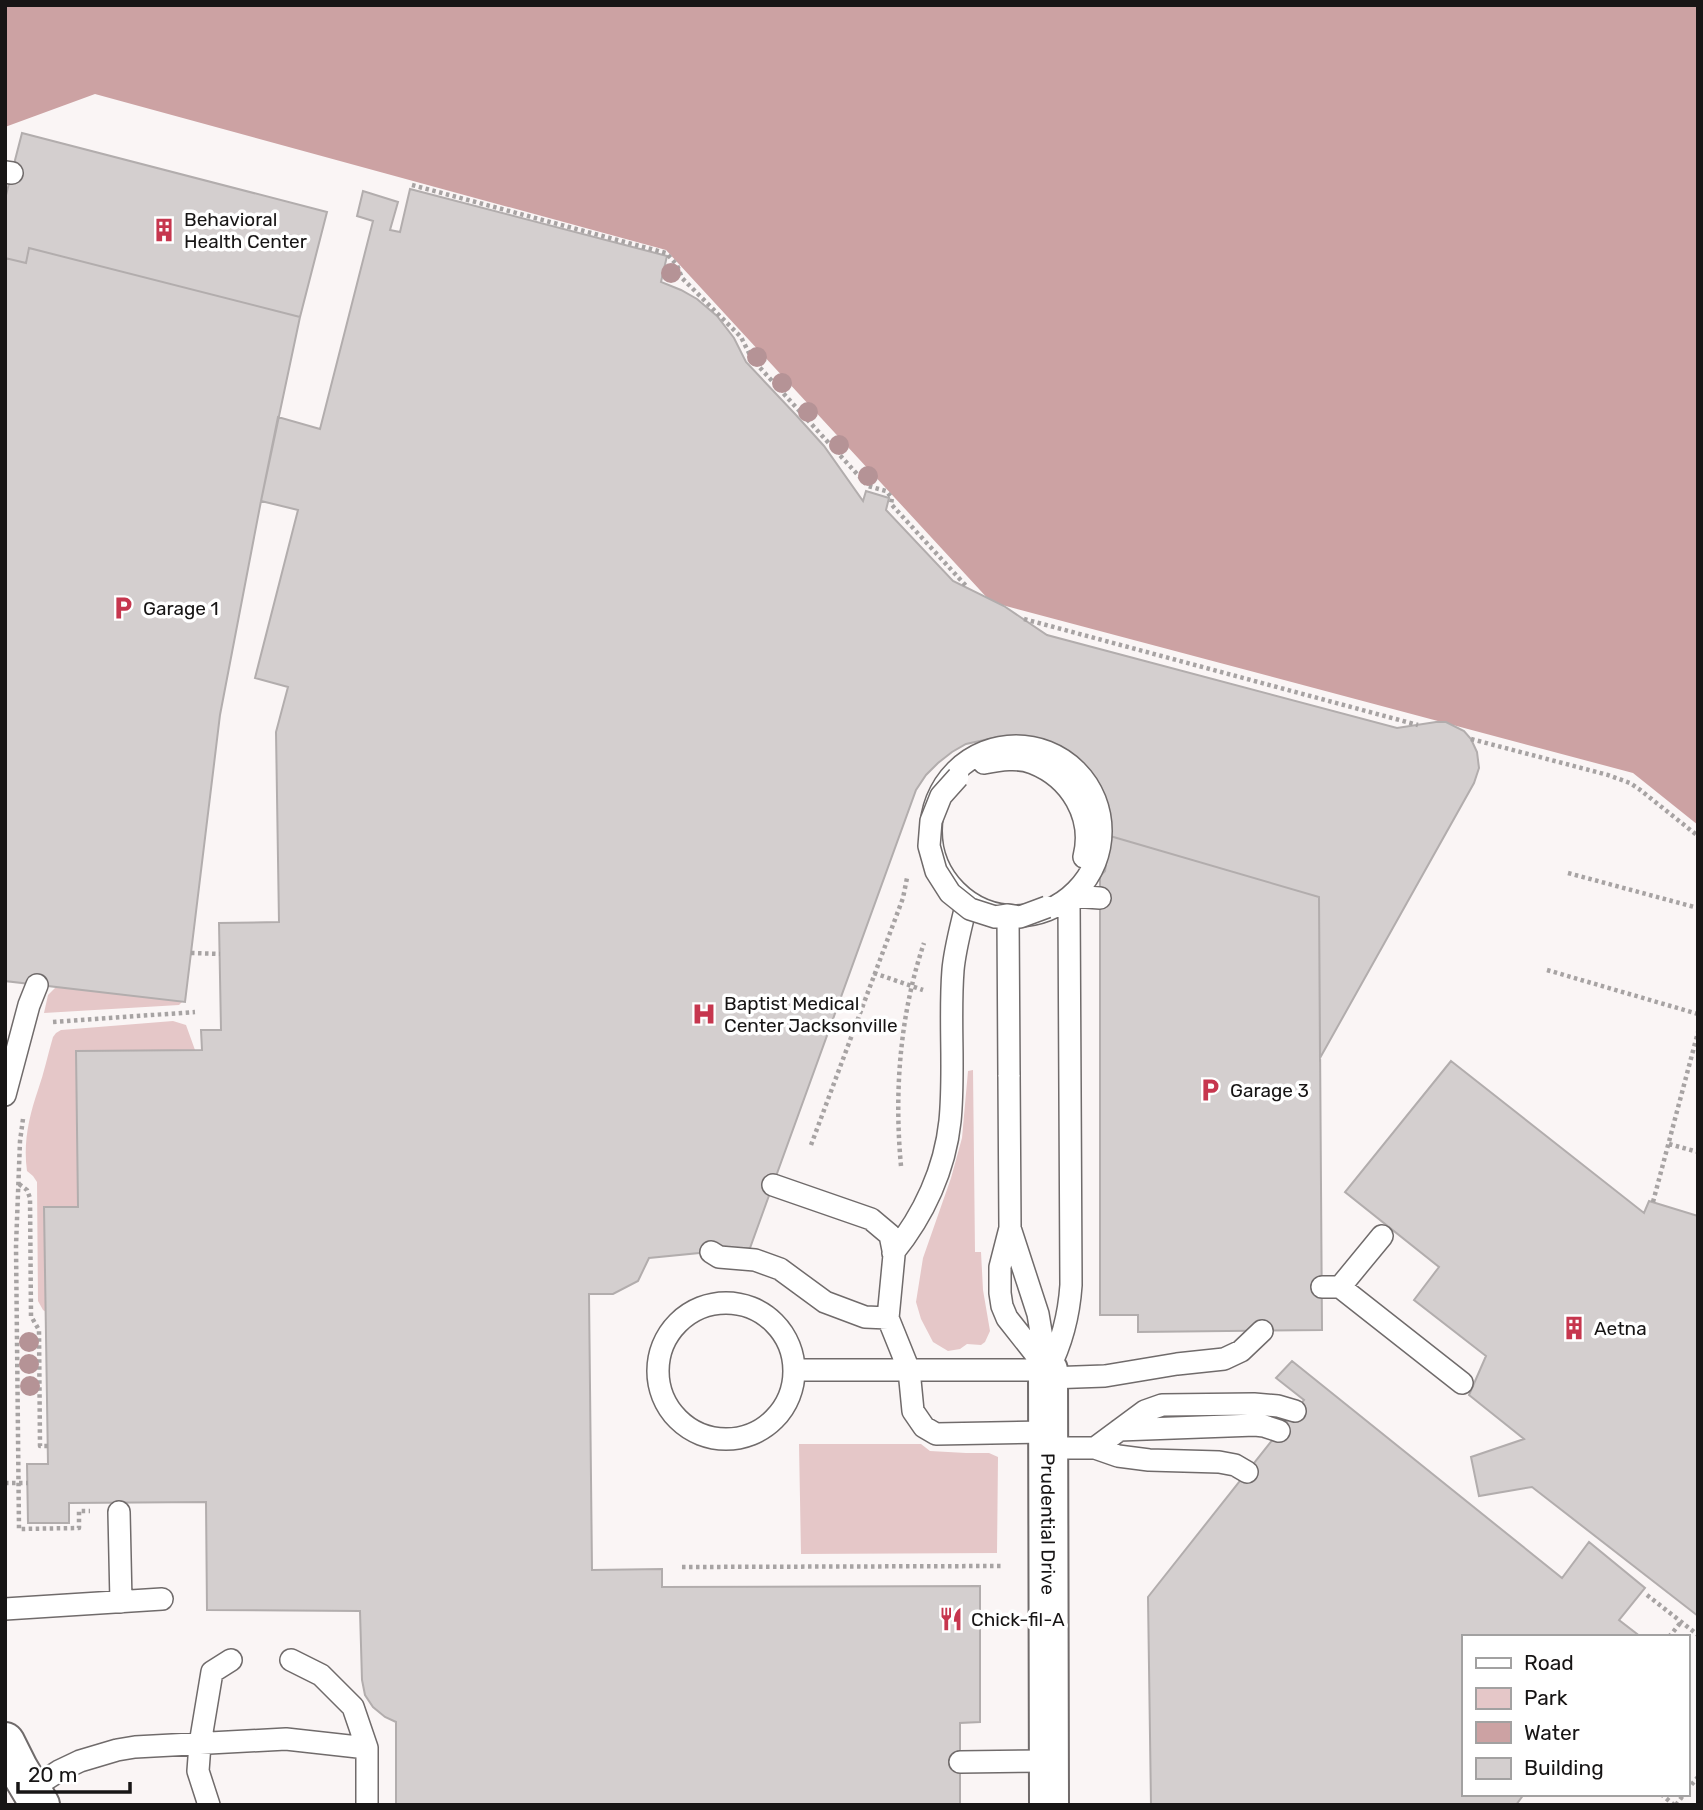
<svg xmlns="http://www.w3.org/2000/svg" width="1703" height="1810" font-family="Rubik,sans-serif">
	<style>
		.green { fill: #e5c7c8 }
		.water { fill: #cca2a3 }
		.building { fill: #d4cfcf; stroke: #b2adad; stroke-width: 2 }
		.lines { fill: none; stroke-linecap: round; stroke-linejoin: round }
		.lane-casing { stroke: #706b6b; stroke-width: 24 }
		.street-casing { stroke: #706b6b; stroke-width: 42 }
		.path { stroke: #a7a3a3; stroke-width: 4.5; stroke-dasharray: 3.5 3.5; stroke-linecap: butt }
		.lane { stroke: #fff; stroke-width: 21 }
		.street { stroke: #fff; stroke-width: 38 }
		.lane-bridge-casing { stroke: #706b6b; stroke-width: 24; stroke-linecap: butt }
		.path-bridge { stroke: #a7a3a3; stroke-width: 4.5; stroke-dasharray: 3.5 3.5; stroke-linecap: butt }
		.lane-bridge { stroke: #fff; stroke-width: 21 }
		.tree { fill: #b59396 }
		.labels { text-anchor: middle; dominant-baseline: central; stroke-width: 7; stroke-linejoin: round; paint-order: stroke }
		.poi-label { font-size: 19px; fill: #171515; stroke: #fff; text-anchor: start }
		.street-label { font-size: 19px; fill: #171515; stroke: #fff }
	</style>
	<rect width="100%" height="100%" fill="#faf5f5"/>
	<!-- green -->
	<path class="green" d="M56,987L183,1001L179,1005L44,1013L48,995Z
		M173,1021L186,1025L195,1050L76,1052L78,1207H45L46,1312L43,1310L38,1301L37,1182L33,1176L27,1171C23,1143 29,1116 38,1090C44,1073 48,1054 53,1037L56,1033L61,1030Z
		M973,1070L975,1252H981L983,1290L990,1331L985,1342L981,1345L967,1344L960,1349L948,1351L933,1342L921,1319L916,1302L923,1258L951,1178L962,1138L968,1071Z
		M799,1444H921L930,1451L966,1453H989L998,1457L997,1553L801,1554Z"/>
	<!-- water -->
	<path class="water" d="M5,5H1698V825L1633,773L991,602L666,250L95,94L5,127Z"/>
	<!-- building -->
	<path class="building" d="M22,133L327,212L300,317L29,248L26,263L5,258V199Z
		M410,189L667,256L661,282L681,290L697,299L717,316L734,338L746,362L796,415L824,446L863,501L866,491L889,498L886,510L953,581L1004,606L1047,635L1397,728L1436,722H1446L1464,731L1471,739L1477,752L1479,768L1474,783L1320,1058L1319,897L1110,836L1107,816L1092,782L1076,763L1055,748L1026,739L998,737L966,744L952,752L938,763L926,775L916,790L750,1248L649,1258L638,1281L613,1294H589L592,1570L662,1569V1587L980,1586V1722L960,1723V1805H396V1722L385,1717L373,1707L365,1695L362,1680L360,1611L207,1610L206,1502L69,1503V1523H28L27,1464H48L44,1207H78L76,1051L202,1050L201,1030H221L219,923L279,922L276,732L288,687L255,678L298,510L261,501L278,417L320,429L373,221L357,216L363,191L398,202L390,230L400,232Z
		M29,248L300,317L261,501L220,715L185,1002L5,981V258L26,263Z
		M1110,836L1319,897L1322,1330L1138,1332V1315H1100V876L1105,871Z
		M1451,1061L1644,1213L1649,1201L1698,1216V1616L1532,1487L1479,1496L1471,1457L1524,1439L1469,1395L1486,1356L1414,1300L1439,1267L1345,1192Z
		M1292,1361L1562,1578L1589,1542L1645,1588L1619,1620L1641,1637H1463V1794H1524L1516,1805H1151L1148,1597L1304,1400L1276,1378Z"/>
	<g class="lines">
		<!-- lane casing -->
		<g class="lane-casing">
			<path id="lane" d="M5,172L12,173
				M931 831a85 85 0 1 1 170 0a85 85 0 1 1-170 0Z
				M984,763C1000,760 1018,757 1033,763C1071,778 1094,817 1084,857
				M1072,896L1100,898
				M1009,1075L1010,1228L1000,1267V1293L1002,1306L1007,1318L1048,1370
				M5,1095L29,1005L37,985
				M773,1185L871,1219L890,1235L894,1255L888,1318L909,1370L913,1411L924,1427L936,1434L1048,1432
				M1010,1228L1038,1314L1047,1368
				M711,1252L719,1257L755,1260L780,1269L825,1302L865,1317L888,1318
				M893,1253C924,1215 945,1169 950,1121C955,1071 949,1020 953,970C955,947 962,924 967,901
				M1322,1287H1340L1382,1236
				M1340,1287L1462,1383
				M658 1371a68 68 0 1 1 136 0a68 68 0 1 1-136 0Z
				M794,1370H1048
				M1048,1370C1062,1343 1069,1315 1071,1285L1069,900
				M1048,1378L1105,1376L1177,1364L1224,1359L1241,1351L1262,1331
				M1119,1430L1255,1425L1264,1426L1279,1431
				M1048,1448H1095L1118,1456L1149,1460L1219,1462L1235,1465L1247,1472
				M1095,1448L1145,1411L1162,1405L1254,1404L1278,1406L1295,1411
				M119,1512L121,1602
				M5,1609L162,1599
				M291,1660L321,1675L353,1707L367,1748
				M960,1762L1049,1761
				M31,1789L59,1771L80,1761L117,1750L135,1747L286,1739L367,1748V1805
				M209,1805L198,1771L200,1744L212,1672L231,1660"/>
		</g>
		<!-- street casing -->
		<g class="street-casing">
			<g id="street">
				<path id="s1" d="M1048,1370L1049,1805"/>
				<path d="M5,1742L18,1768L40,1805"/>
			</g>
		</g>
		<!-- path -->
		<path class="path" d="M412,185L666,253L677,265L682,278L741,337L752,359L868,486L886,491L892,498L891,504L968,588
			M1024,619L1418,725
			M1471,739L1608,775L1630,783L1639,789L1698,836
			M1568,873L1698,908
			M191,953L220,954
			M1547,970L1698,1014
			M874,973L923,990
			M53,1022L195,1012
			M23,1119L20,1141L16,1246L19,1529L79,1528V1511H90
			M1669,1144L1698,1152
			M811,1145L903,898L907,878
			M901,1166C894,1091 900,1014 924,943
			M19,1184L27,1190L30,1198L31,1316L39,1330L40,1446H48
			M1653,1202L1698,1032
			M682,1567L1004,1566
			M1647,1595L1698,1635
			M1669,1637L1681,1622
			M1687,1790L1698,1777
			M1661,1794L1674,1805
			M1676,1805L1684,1794"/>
		<!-- lane -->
		<use href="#lane" class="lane"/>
		<!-- street -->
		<use href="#street" class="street"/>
		<!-- lane-bridge casing -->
		<g class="lane-bridge-casing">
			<path id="lane-bridge" d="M958,777L941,796L931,821L929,846L936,871L950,893L970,909L995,917L1008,915L1020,917L1047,907
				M1008,915L1009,1075"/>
		</g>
		<!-- path-bridge -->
		<path class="path-bridge" d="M5,1483H28"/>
		<!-- lane-bridge -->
		<use href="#lane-bridge" class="lane-bridge"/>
	</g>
	<!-- trees -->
	<g class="tree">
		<circle cx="671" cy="273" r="10"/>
		<circle cx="757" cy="357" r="10"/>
		<circle cx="782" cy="383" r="10"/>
		<circle cx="808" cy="412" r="10"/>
		<circle cx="839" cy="445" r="10"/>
		<circle cx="868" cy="476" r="10"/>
		<circle cx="29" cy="1342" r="10"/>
		<circle cx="29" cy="1364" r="10"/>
		<circle cx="30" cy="1386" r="10"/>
	</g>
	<!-- icons -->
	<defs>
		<g id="building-bare" transform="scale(1.89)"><path d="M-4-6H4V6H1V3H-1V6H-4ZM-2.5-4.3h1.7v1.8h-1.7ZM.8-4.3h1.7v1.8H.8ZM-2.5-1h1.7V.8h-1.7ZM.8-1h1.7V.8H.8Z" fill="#c6364e" stroke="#fff" stroke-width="2.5" paint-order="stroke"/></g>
		<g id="parking-bare" transform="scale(1.89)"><path d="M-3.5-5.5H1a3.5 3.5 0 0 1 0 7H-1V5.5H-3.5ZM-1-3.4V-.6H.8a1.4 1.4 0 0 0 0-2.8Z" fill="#c6364e" stroke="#fff" stroke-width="2.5" paint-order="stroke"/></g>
		<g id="hospital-bare" transform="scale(1.89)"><path d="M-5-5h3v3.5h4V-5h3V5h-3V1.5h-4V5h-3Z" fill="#c6364e" stroke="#fff" stroke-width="2.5" paint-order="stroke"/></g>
		<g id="restaurant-bare" transform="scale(1.89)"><path d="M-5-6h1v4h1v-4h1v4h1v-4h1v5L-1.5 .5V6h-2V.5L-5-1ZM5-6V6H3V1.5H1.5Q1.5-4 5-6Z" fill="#c6364e" stroke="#fff" stroke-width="2.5" paint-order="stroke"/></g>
	</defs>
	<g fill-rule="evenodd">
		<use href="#building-bare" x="164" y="230"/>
		<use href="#parking-bare" x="123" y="608"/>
		<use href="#hospital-bare" x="704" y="1014"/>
		<use href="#parking-bare" x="1210" y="1090"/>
		<use href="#building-bare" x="1574" y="1328"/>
		<use href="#restaurant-bare" x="951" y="1619"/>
	</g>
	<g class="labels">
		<!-- poi labels -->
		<g class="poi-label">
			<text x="184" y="219">Behavioral<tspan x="184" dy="22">Health Center</tspan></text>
			<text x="143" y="608">Garage 1</text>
			<text x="724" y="1003">Baptist Medical<tspan x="724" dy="22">Center Jacksonville</tspan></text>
			<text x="1230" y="1090">Garage 3</text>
			<text x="1594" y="1328">Aetna</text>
			<text x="971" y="1619">Chick-fil-A</text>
		</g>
		<!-- street labels -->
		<g class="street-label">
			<text stroke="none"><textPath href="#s1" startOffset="154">Prudential Drive</textPath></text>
		</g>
	</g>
	<!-- border -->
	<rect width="1703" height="1810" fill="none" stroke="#171515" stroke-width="14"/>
	<!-- legend -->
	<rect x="1462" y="1635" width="228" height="161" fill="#ffffff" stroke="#a2a1a1" stroke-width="2"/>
	<rect x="1476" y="1658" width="35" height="10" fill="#ffffff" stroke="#a2a1a1" stroke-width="2"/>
	<text x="1524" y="1670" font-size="21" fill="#171515">Road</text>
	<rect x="1476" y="1688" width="35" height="21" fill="#e5c7c8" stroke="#a2a1a1" stroke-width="2"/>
	<text x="1524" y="1705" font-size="21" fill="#171515">Park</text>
	<rect x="1476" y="1722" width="35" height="21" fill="#cca2a3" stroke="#a2a1a1" stroke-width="2"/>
	<text x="1524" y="1740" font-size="21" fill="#171515">Water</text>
	<rect x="1476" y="1758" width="35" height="21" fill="#d4cfcf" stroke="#a2a1a1" stroke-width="2"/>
	<text x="1524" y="1775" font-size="21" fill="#171515">Building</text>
	<!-- scale -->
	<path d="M18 1782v10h112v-10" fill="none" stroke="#171515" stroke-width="3.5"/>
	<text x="28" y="1782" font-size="21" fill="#171515" stroke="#ffffff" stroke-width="5" paint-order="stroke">20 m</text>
</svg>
